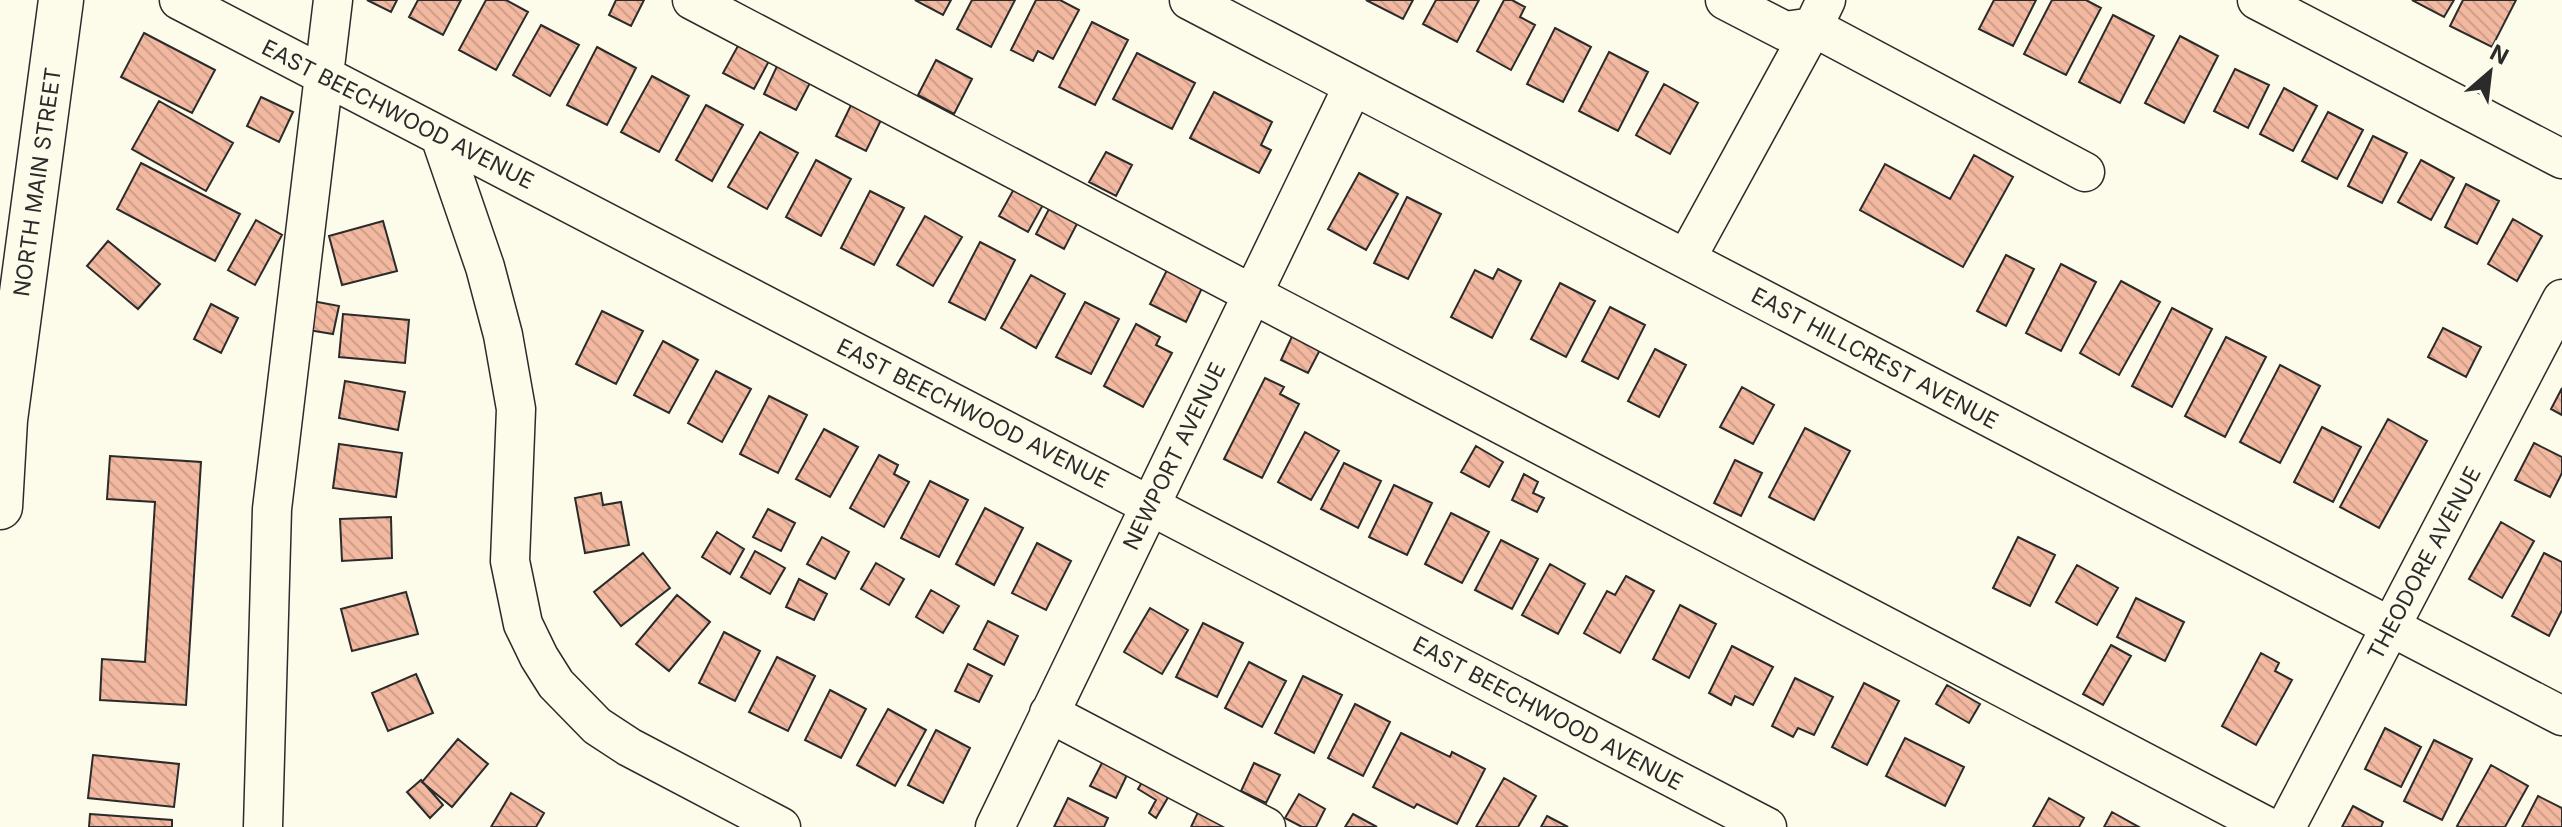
<svg xmlns="http://www.w3.org/2000/svg" width="2562" height="827" font-family="Inter,sans-serif">
	<style>
		.building { fill: url(#building-back-hatch); stroke: #2b2b2b; stroke-width: 2 }
		.lines { fill: none; stroke-linecap: round; stroke-linejoin: round }
		.minor-casing { stroke: #2b2b2b; stroke-width: 41 }
		.major-casing { stroke: #2b2b2b; stroke-width: 47 }
		.minor { stroke: #fdfbea; stroke-width: 38 }
		.major { stroke: #fdfbea; stroke-width: 44 }
		.labels { text-anchor: middle; dominant-baseline: central; stroke-width: 6; stroke-linejoin: round; paint-order: stroke }
		.street-label { font-size: 22px; fill: #2b2b2b; stroke: #fdfbea }
	</style>
	<defs>
		<pattern id="building-back-hatch" width="6" height="6" patternUnits="userSpaceOnUse" patternTransform="scale(2)"><rect width="6" height="6" fill="#f2b8a0"/><path d="M-1 5l2 2M0 0l6 6M5-1l2 2" fill="none" stroke="#d09e8a"/></pattern>
	</defs>
	<rect width="100%" height="100%" fill="#fdfbea"/>
	<!-- building -->
	<path class="building" d="M367,0H397L391,12Z
		M418,0H461L443,35L409,17Z
		M486,0H506L528,12L496,70L459,50Z
		M616,0H644L631,26L609,15Z
		M915,0H951L943,15Z
		M972,0H1015L991,47L957,29Z
		M1036,0H1060L1079,10L1053,59L1038,51L1033,61L1011,50Z
		M1366,0H1413L1403,19Z
		M1436,0H1479L1457,42L1423,24Z
		M1504,0H1512L1525,7L1520,17L1535,25L1511,70L1477,51Z
		M1994,0H2036L2013,46L1979,29Z
		M2052,0H2086L2101,8L2066,75L2024,54Z
		M2412,0H2454L2444,17Z
		M2463,0H2516L2492,47L2450,26Z
		M2113,15L2154,36L2120,103L2079,82Z
		M1092,22L1128,40L1095,105L1059,87Z
		M541,25L579,45L550,96L513,75Z
		M1555,28L1591,47L1563,102L1527,84Z
		M144,33L215,70L192,113L121,77Z
		M2180,36L2218,56L2184,123L2145,103Z
		M739,44L769,61L754,89L723,73Z
		M597,47L636,68L607,125L567,105Z
		M1609,52L1648,72L1618,131L1579,111Z
		M1137,53L1195,83L1172,129L1113,99Z
		M936,60L972,79L954,114L918,95Z
		M778,64L811,81L796,110L764,94Z
		M2235,69L2269,85L2248,128L2214,111Z
		M652,76L689,96L659,152L621,132Z
		M1664,84L1698,103L1670,154L1636,135Z
		M2284,88L2317,106L2293,151L2260,134Z
		M1214,92L1272,122L1261,145L1271,150L1259,173L1190,138Z
		M261,97L293,112L279,142L247,126Z
		M159,101L233,143L206,191L132,149Z
		M852,103L882,118L866,151L836,136Z
		M706,105L743,125L712,181L676,160Z
		M2328,112L2363,130L2337,179L2302,161Z
		M760,132L798,153L767,209L728,187Z
		M2373,136L2407,153L2382,203L2348,186Z
		M1106,152L1132,165L1116,196L1089,182Z
		M1974,155L2013,177L1963,267L1860,210L1885,164L1950,199Z
		M816,160L851,179L821,236L786,217Z
		M2421,160L2454,178L2431,220L2398,202Z
		M141,163L240,214L215,261L117,209Z
		M1359,173L1398,194L1366,250L1328,229Z
		M2466,184L2499,201L2477,244L2445,227Z
		M1015,187L1044,203L1028,232L999,216Z
		M870,191L904,208L874,265L841,248Z
		M1407,197L1441,214L1408,279L1374,263Z
		M1051,205L1079,220L1064,249L1036,234Z
		M925,216L962,237L933,286L897,265Z
		M2513,219L2542,236L2517,281L2488,264Z
		M256,220L282,235L255,285L228,270Z
		M383,221L397,271L342,285L329,236Z
		M108,241L160,284L138,309L87,266Z
		M980,242L1015,260L985,320L949,302Z
		M2006,255L2034,269L2006,326L1977,311Z
		M2061,264L2096,282L2061,351L2026,333Z
		M1168,268L1203,286L1186,322L1150,304Z
		M1498,269L1521,281L1492,338L1451,317L1475,270L1493,279Z
		M1031,275L1065,294L1036,348L1001,328Z
		M2121,281L2160,302L2119,375L2080,353Z
		M1560,283L1595,301L1566,357L1531,339Z
		M307,300L339,306L333,334L302,329Z
		M1085,302L1119,319L1091,374L1056,357Z
		M211,304L238,318L221,353L194,339Z
		M1610,307L1645,325L1618,379L1582,361Z
		M2172,308L2212,329L2172,407L2132,386Z
		M602,311L643,331L616,384L576,364Z
		M343,314L409,320L405,363L339,357Z
		M1136,324L1160,337L1156,345L1172,353L1143,407L1104,386Z
		M2443,328L2481,347L2466,377L2428,357Z
		M1295,330L1323,344L1308,373L1281,360Z
		M2226,337L2266,357L2225,437L2185,416Z
		M663,341L698,360L669,413L634,395Z
		M1655,349L1686,365L1659,417L1628,401Z
		M2280,365L2320,386L2280,463L2240,442Z
		M716,371L751,389L722,442L688,423Z
		M1265,378L1284,387L1280,394L1299,404L1262,478L1224,459Z
		M345,381L405,392L398,430L339,418Z
		M1742,387L1774,405L1753,444L1720,427Z
		M2562,388V415L2551,409Z
		M769,396L807,415L778,473L740,454Z
		M2388,419L2427,441L2379,528L2340,507Z
		M2322,427L2361,447L2333,502L2294,482Z
		M1805,428L1850,451L1814,520L1769,497Z
		M824,429L858,447L830,497L796,479Z
		M1305,432L1339,451L1311,500L1278,482Z
		M2534,443L2562,457V473L2550,497L2515,480Z
		M339,444L402,453L396,497L333,488Z
		M1476,446L1503,462L1489,487L1461,472Z
		M879,455L898,465L894,474L909,482L884,527L850,508Z
		M110,456L201,462L186,705L100,700L102,659L145,662L155,502L107,499Z
		M1735,460L1762,473L1741,516L1714,503Z
		M1344,463L1381,481L1358,528L1321,509Z
		M1524,474L1538,482L1533,493L1544,498L1537,512L1512,500Z
		M930,481L968,500L939,557L901,538Z
		M1394,485L1432,503L1407,555L1369,537Z
		M601,493L603,505L621,502L629,545L585,553L575,498Z
		M985,508L1023,528L994,585L956,564Z
		M768,509L795,523L781,551L753,537Z
		M1451,513L1489,532L1462,583L1425,564Z
		M391,517L392,558L342,561L340,519Z
		M2501,522L2534,541L2502,598L2469,579Z
		M717,532L744,549L730,574L702,557Z
		M822,537L849,552L835,579L807,564Z
		M2018,537L2055,555L2030,606L1993,588Z
		M1501,540L1538,559L1512,609L1475,590Z
		M1037,543L1071,561L1046,610L1012,593Z
		M755,551L785,568L770,594L741,577Z
		M643,553L670,588L621,626L594,592Z
		M2544,553L2562,562V610L2549,636L2512,616Z
		M876,563L904,579L889,605L861,589Z
		M1550,564L1585,584L1558,634L1522,615Z
		M2077,565L2118,588L2097,625L2056,602Z
		M1626,576L1654,591L1620,653L1584,633L1607,591L1615,595Z
		M799,579L827,594L814,620L786,607Z
		M931,590L959,606L943,633L916,617Z
		M406,592L418,634L352,651L341,609Z
		M677,595L710,622L669,671L636,644Z
		M2136,598L2184,622L2165,661L2117,637Z
		M1680,605L1716,624L1689,678L1653,659Z
		M1150,608L1188,630L1162,674L1124,652Z
		M988,621L1018,636L1004,665L974,649Z
		M1203,623L1243,643L1217,697L1176,677Z
		M724,632L760,651L735,701L699,683Z
		M2111,645L2131,656L2103,705L2083,694Z
		M1732,646L1773,667L1753,705L1735,696L1731,705L1709,693Z
		M2261,653L2279,663L2275,671L2292,680L2256,745L2222,726Z
		M777,657L815,676L788,731L749,712Z
		M1249,662L1286,681L1262,727L1225,708Z
		M968,664L992,676L979,702L955,691Z
		M416,674L433,713L388,731L372,693Z
		M1303,676L1342,695L1314,753L1275,733Z
		M1795,678L1833,697L1814,735L1798,728L1793,737L1772,726Z
		M1864,683L1899,701L1867,765L1832,747Z
		M1947,685L1980,704L1969,723L1936,704Z
		M830,690L866,709L841,758L805,740Z
		M1355,704L1390,722L1363,776L1328,758Z
		M888,709L926,730L895,786L857,765Z
		M2385,728L2421,747L2401,787L2365,769Z
		M936,730L970,748L943,803L908,785Z
		M1401,733L1450,757L1452,752L1485,769L1457,824L1417,804L1414,808L1373,787Z
		M1905,738L1964,767L1945,806L1886,776Z
		M458,739L488,764L452,807L422,782Z
		M2434,740L2472,759L2442,820L2404,801Z
		M93,755L179,764L174,807L88,798Z
		M1103,761L1128,773L1116,798L1090,786Z
		M1254,763L1280,775L1266,803L1241,791Z
		M2491,765L2528,786L2505,827H2459L2457,826Z
		M1504,778L1536,796L1518,827H1476Z
		M1144,779L1170,794L1156,818L1149,813L1156,800L1138,789Z
		M421,780L443,805L430,818L407,792Z
		M511,793L544,813L536,827H491Z
		M1299,794L1325,809L1316,827H1302L1285,818Z
		M2538,796L2562,808V827H2522Z
		M1068,798L1108,818L1104,827H1054Z
		M2049,798L2084,818L2079,827H2033Z
		M2353,806L2383,822L2381,827H2342Z
		M1199,810L1226,823L1224,827H1191Z
		M2112,812L2139,827H2104Z
		M90,814L172,820V827H89Z
		M1353,814L1377,827H1345Z
		M1547,816L1568,827H1541Z"/>
	<g class="lines">
		<!-- minor casing -->
		<g class="minor-casing">
			<path id="minor" d="M179,0L1767,827
				M692,0L2268,827
				M1189,0L2562,716
				M1725,0L1785,31L1813,27L1826,0
				M2257,0L2562,159
				M440,136L485,267L503,335L516,409L510,561L523,624L539,657L556,684L597,726L629,747L781,827
				M1686,259L1813,27L2085,172
				M1049,713L1266,827
				M263,827L272,509L333,0
				M995,827L1353,86
				M2286,827L2562,299"/>
		</g>
		<!-- major casing -->
		<g class="major-casing">
			<path id="major" d="M0,507L5,420L61,0"/>
		</g>
		<!-- minor -->
		<use href="#minor" class="minor"/>
		<!-- major -->
		<use href="#major" class="major"/>
	</g>
	<g class="labels">
		<!-- street labels -->
		<g class="street-label">
			<text transform="translate(398 114) rotate(27)">EAST BEECHWOOD AVENUE</text>
			<text transform="translate(37 182) rotate(-82)">NORTH MAIN STREET</text>
			<text transform="translate(1875 358) rotate(28)">EAST HILLCREST AVENUE</text>
			<text transform="translate(973 413) rotate(27)">EAST BEECHWOOD AVENUE</text>
			<text transform="translate(1174 456) rotate(-64)">NEWPORT AVENUE</text>
			<text transform="translate(2424 563) rotate(-62)">THEODORE AVENUE</text>
			<text transform="translate(1548 713) rotate(28)">EAST BEECHWOOD AVENUE</text>
		</g>
	</g>
	<!-- north arrow -->
	<g transform="translate(2490 72) rotate(28)" stroke="#fdfbea" stroke-width="6" paint-order="stroke">
	<path d="M0-6L14 30L0 20L-14 30Z" fill="#2b2b2b"/>
	<text y="-12" font-size="22" font-weight="bold" text-anchor="middle" fill="#2b2b2b">N</text>
	</g>
</svg>
